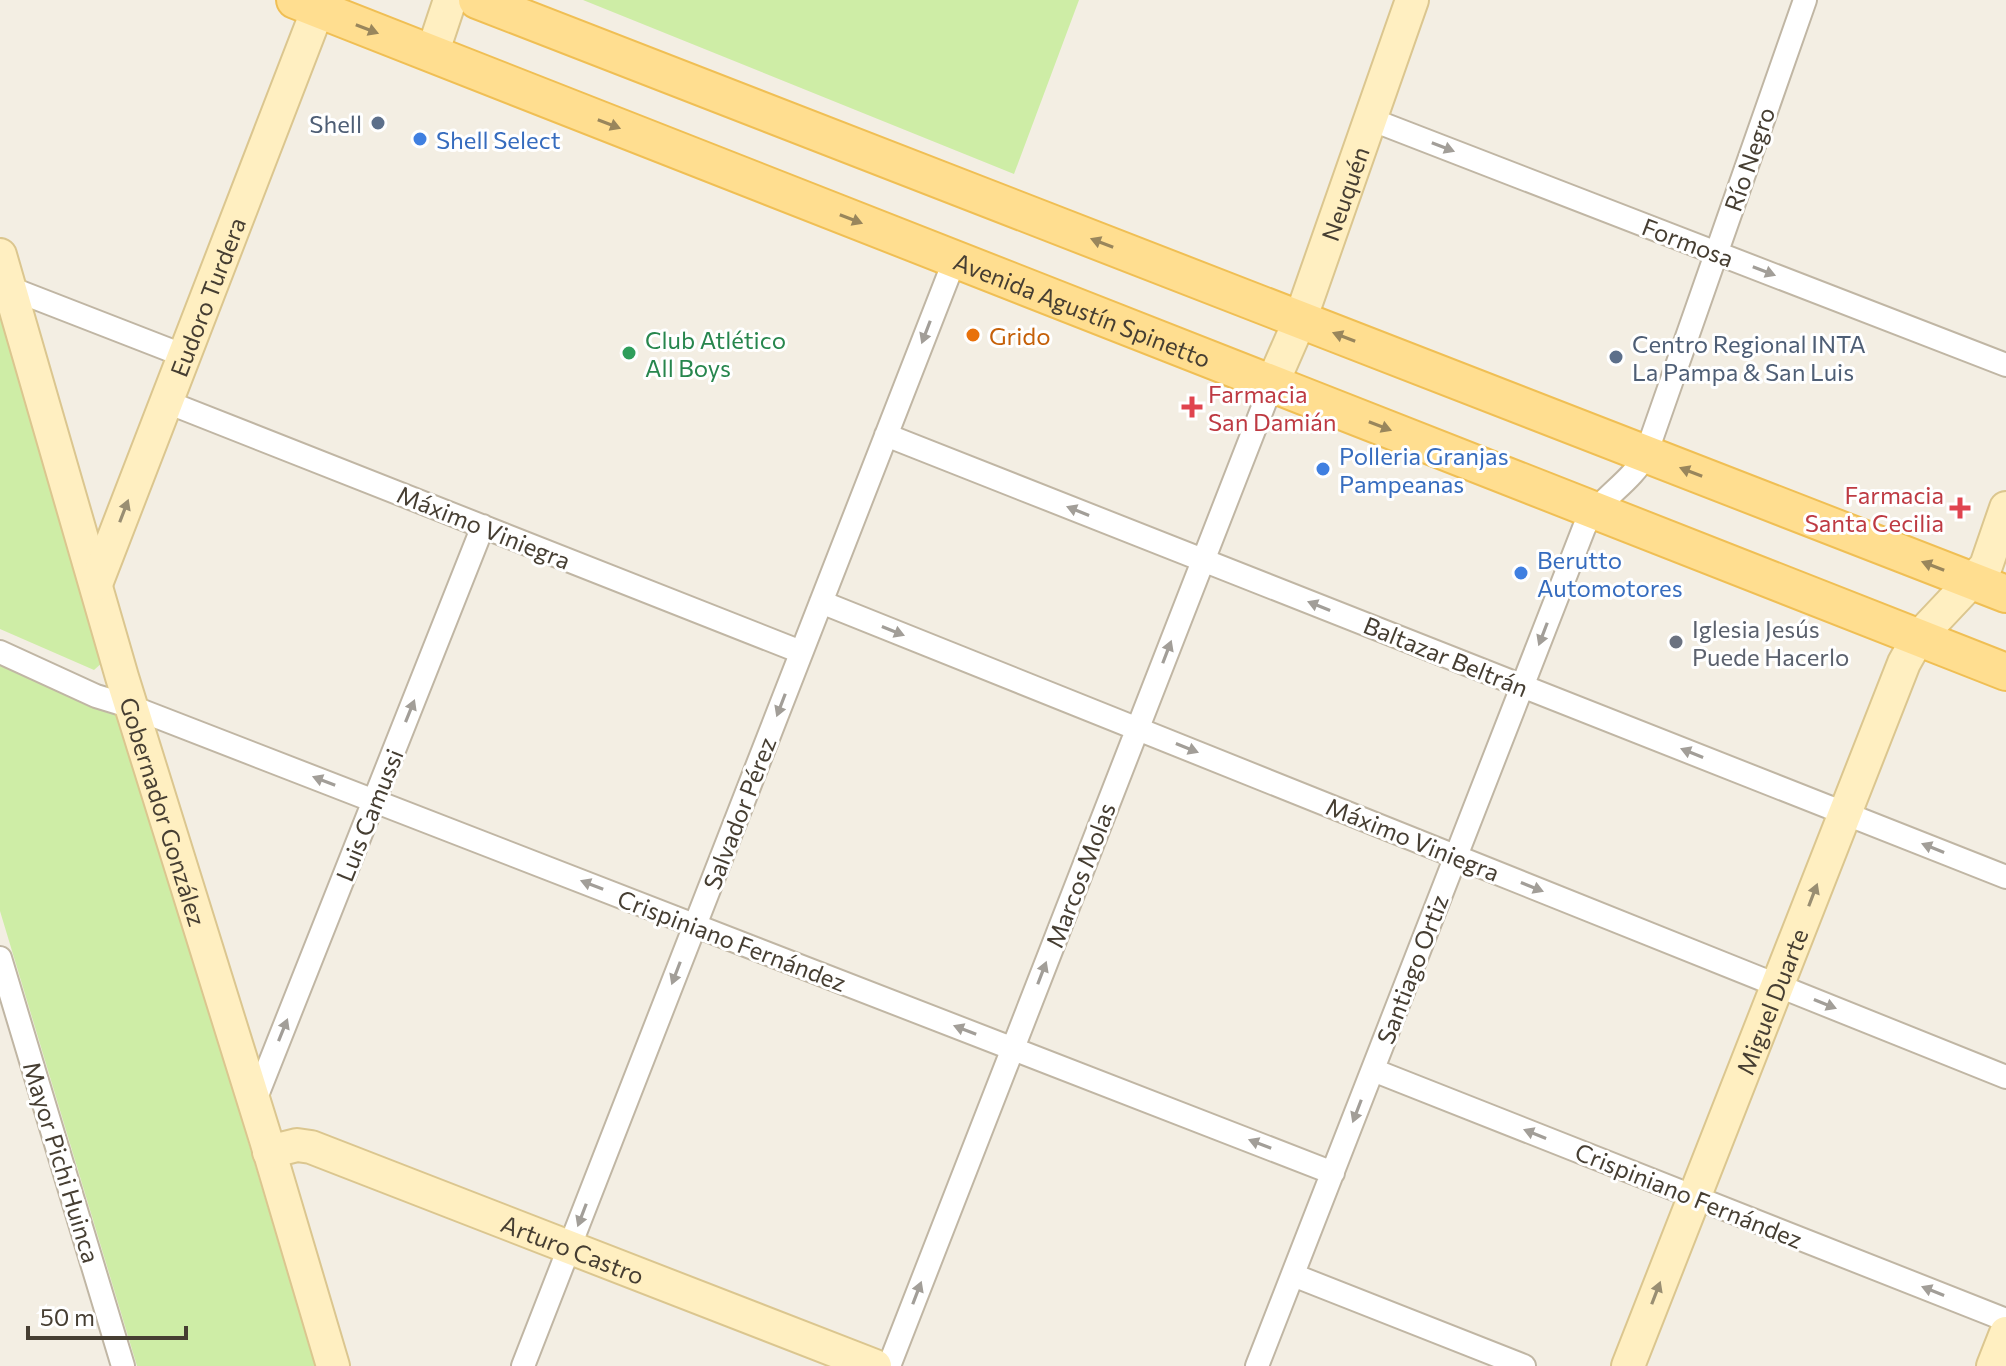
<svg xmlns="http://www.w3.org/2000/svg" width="2006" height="1366" font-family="Commissioner,sans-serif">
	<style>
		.green { fill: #ceeda6 }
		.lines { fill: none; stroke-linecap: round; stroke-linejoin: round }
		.street-casing { stroke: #c0b6a4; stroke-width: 26 }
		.secondary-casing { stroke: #dbc68f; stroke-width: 36 }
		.primary-casing { stroke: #f0bf54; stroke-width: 40 }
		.street { stroke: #fff; stroke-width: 22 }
		.secondary { stroke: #ffefc1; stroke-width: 32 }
		.primary { stroke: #ffde90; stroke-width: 36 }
		.oneway { fill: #99865c }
		.oneway2 { fill: #a29e98 }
		.oneway3 { fill: #998e72 }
		.service-dot { fill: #5c6f8a; stroke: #fff; stroke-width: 3 }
		.shop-dot { fill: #3f7fe0; stroke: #fff; stroke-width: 3 }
		.food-dot { fill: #e8710a; stroke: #fff; stroke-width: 3 }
		.leisure-dot { fill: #2e9e5b; stroke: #fff; stroke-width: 3 }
		.health-dot { fill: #e0444e; stroke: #fff; stroke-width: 3 }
		.worship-dot { fill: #6b7280; stroke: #fff; stroke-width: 3 }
		.labels { text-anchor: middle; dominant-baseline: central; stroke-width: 6; stroke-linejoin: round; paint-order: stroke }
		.service-label { font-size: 24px; fill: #4e5e75; stroke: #fff; text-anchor: end }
		.shop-label { font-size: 24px; fill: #366cbe; stroke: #fff; text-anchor: start }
		.street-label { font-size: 24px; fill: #463e32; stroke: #fff }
		.food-label { font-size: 24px; fill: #c56008; stroke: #fff; text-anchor: start }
		.leisure-label { font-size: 24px; fill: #27864d; stroke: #fff; text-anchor: start }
		.health-label { font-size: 24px; fill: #be3a42; stroke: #fff; text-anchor: start }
		.worship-label { font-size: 24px; fill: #5b616d; stroke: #fff; text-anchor: start }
	</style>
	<rect width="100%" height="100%" fill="#f3eee3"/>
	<!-- green -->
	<path class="green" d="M583,0H1079L1014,174Z
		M0,305L103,662L94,670L0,629Z
		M0,658L118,714L124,725L315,1366H137L0,911Z"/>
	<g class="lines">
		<!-- street casing -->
		<g class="street-casing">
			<path id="street" d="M1370,119L2006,365
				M10,288L185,356
				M167,402L801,652
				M886,435L2006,877
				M821,602L2006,1077
				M0,652L96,696L132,707L1333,1173
				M0,958L123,1366
				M1373,1070L2006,1320
				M254,1103L483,526
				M1293,1275L1524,1366
				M523,1366L955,259
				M889,1366L1272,384
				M1257,1366L1584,528C1598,498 1631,484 1646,454L1805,0"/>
		</g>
		<!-- secondary casing -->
		<g class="secondary-casing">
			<g id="secondary">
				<path d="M432,54L450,0"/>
				<path id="s1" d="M0,255L122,677L266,1140L333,1366"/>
				<path id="s2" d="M1272,384L1300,320L1412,0"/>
				<path id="s3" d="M96,584L318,9"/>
				<path id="s4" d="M269,1152L297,1145L311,1147L875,1366"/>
				<path id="s5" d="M1628,1366L1904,663L1918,638L1986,566L2006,508"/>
				<path d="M1993,1366L2006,1333"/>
			</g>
		</g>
		<!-- primary casing -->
		<g class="primary-casing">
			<g id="primary">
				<path id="s6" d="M295,0L2006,672"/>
				<path d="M477,0L2006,594"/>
			</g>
		</g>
		<!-- street -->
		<use href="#street" class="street"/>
		<!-- secondary -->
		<use href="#secondary" class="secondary"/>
		<!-- primary -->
		<use href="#primary" class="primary"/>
	</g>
	<!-- one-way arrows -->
	<defs><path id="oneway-solid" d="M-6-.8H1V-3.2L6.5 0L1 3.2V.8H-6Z" transform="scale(2)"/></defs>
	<g class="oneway">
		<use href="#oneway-solid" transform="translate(367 29) rotate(21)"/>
		<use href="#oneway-solid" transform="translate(609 124) rotate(21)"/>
		<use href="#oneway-solid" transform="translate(851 219) rotate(21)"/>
		<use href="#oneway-solid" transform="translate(1102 243) rotate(-159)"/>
		<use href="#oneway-solid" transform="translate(1344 337) rotate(-159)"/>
		<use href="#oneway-solid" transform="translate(1380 426) rotate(21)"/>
		<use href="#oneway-solid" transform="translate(1691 472) rotate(-159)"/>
		<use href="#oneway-solid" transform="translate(1933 566) rotate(-159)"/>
	</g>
	<g class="oneway2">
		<use href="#oneway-solid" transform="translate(1443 147) rotate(21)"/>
		<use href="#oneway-solid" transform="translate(1764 271) rotate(21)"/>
		<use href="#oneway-solid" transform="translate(926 332) rotate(111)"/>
		<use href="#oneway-solid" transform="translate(1078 511) rotate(-158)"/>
		<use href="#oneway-solid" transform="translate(1319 606) rotate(-158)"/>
		<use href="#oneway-solid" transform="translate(893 631) rotate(22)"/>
		<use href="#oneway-solid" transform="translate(1543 634) rotate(111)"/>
		<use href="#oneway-solid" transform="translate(1167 652) rotate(-69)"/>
		<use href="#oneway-solid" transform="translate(781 705) rotate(111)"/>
		<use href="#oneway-solid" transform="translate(410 711) rotate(-68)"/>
		<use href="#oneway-solid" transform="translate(1187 748) rotate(22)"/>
		<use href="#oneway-solid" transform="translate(1692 753) rotate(-158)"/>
		<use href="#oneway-solid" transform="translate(324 781) rotate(-159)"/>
		<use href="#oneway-solid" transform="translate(1933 848) rotate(-158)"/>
		<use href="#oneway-solid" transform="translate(592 885) rotate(-159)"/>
		<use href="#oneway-solid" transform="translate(1532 887) rotate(22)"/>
		<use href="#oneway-solid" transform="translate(676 973) rotate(111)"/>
		<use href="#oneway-solid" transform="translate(1042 973) rotate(-69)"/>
		<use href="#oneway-solid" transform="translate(1825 1004) rotate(22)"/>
		<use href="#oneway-solid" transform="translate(283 1030) rotate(-68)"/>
		<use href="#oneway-solid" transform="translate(965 1030) rotate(-159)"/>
		<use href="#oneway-solid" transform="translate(1357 1111) rotate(111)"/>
		<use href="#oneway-solid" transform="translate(1535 1134) rotate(-158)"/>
		<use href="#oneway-solid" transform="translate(1260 1144) rotate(-159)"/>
		<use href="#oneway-solid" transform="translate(582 1215) rotate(111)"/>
		<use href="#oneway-solid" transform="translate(1933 1291) rotate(-158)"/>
		<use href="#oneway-solid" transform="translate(917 1293) rotate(-69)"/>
	</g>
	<g class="oneway3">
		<use href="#oneway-solid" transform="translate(124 511) rotate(-69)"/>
		<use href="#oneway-solid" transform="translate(1813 895) rotate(-69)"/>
		<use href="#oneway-solid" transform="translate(1656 1293) rotate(-69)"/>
	</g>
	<!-- markers -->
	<g class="service-dot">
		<circle cx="378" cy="123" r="8"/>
		<circle cx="1616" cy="357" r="8"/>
	</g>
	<g class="shop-dot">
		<circle cx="420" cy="139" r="8"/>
		<circle cx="1323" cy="469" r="8"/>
		<circle cx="1521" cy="573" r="8"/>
	</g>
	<circle class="food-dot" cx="973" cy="335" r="8"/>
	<circle class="leisure-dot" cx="629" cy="353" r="8"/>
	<g class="health-dot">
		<path d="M1188 395h8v8h8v8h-8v8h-8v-8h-8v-8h8z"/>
		<path d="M1956 496h8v8h8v8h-8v8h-8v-8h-8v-8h8z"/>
	</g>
	<circle class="worship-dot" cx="1676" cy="642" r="8"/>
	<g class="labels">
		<!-- service labels -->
		<g class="service-label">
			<text x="362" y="123">Shell</text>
			<text x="1632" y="343" text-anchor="start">Centro Regional INTA<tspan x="1632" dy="28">La Pampa &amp; San Luis</tspan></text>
		</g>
		<!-- shop labels -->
		<g class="shop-label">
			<text x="436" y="139">Shell Select</text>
			<text x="1339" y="455">Polleria Granjas<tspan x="1339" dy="28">Pampeanas</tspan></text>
			<text x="1537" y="559">Berutto<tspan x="1537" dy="28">Automotores</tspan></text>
		</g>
		<!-- street labels -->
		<g class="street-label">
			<text transform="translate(1749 159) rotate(-71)">Río Negro</text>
			<text stroke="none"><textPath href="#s2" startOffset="204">Neuquén</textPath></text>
			<text transform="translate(1688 242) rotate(21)">Formosa</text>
			<text stroke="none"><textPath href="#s3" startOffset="308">Eudoro Turdera</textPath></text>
			<text stroke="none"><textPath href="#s6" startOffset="846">Avenida Agustín Spinetto</textPath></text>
			<text transform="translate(484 527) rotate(22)">Máximo Viniegra</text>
			<text transform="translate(1446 656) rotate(22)">Baltazar Beltrán</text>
			<text stroke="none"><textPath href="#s1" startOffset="580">Gobernador González</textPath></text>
			<text transform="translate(739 813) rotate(-69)">Salvador Pérez</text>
			<text transform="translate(369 815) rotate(-68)">Luis Camussi</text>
			<text transform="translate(1413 839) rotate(22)">Máximo Viniegra</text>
			<text transform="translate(1080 875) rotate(-69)">Marcos Molas</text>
			<text transform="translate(732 940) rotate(21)">Crispiniano Fernández</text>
			<text transform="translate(1412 969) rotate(-69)">Santiago Ortiz</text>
			<text stroke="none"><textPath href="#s5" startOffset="392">Miguel Duarte</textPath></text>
			<text transform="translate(62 1162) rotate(73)">Mayor Pichi Huinca</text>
			<text transform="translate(1689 1195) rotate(22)">Crispiniano Fernández</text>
			<text stroke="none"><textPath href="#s4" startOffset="324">Arturo Castro</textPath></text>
		</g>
		<!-- food labels -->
		<g class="food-label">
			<text x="989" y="335">Grido</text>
		</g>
		<!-- leisure labels -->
		<g class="leisure-label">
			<text x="645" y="339">Club Atlético<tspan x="645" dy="28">All Boys</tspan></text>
		</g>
		<!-- health labels -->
		<g class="health-label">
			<text x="1208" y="393">Farmacia<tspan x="1208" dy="28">San Damián</tspan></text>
			<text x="1944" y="494" text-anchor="end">Farmacia<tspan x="1944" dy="28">Santa Cecilia</tspan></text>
		</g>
		<!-- worship labels -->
		<g class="worship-label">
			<text x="1692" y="628">Iglesia Jesús<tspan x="1692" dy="28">Puede Hacerlo</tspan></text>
		</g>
	</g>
	<!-- scale -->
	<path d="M28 1326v12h158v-12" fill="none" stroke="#463e32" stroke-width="4"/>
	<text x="40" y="1326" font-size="24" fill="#463e32" stroke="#ffffff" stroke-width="6" paint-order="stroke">50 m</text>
</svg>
